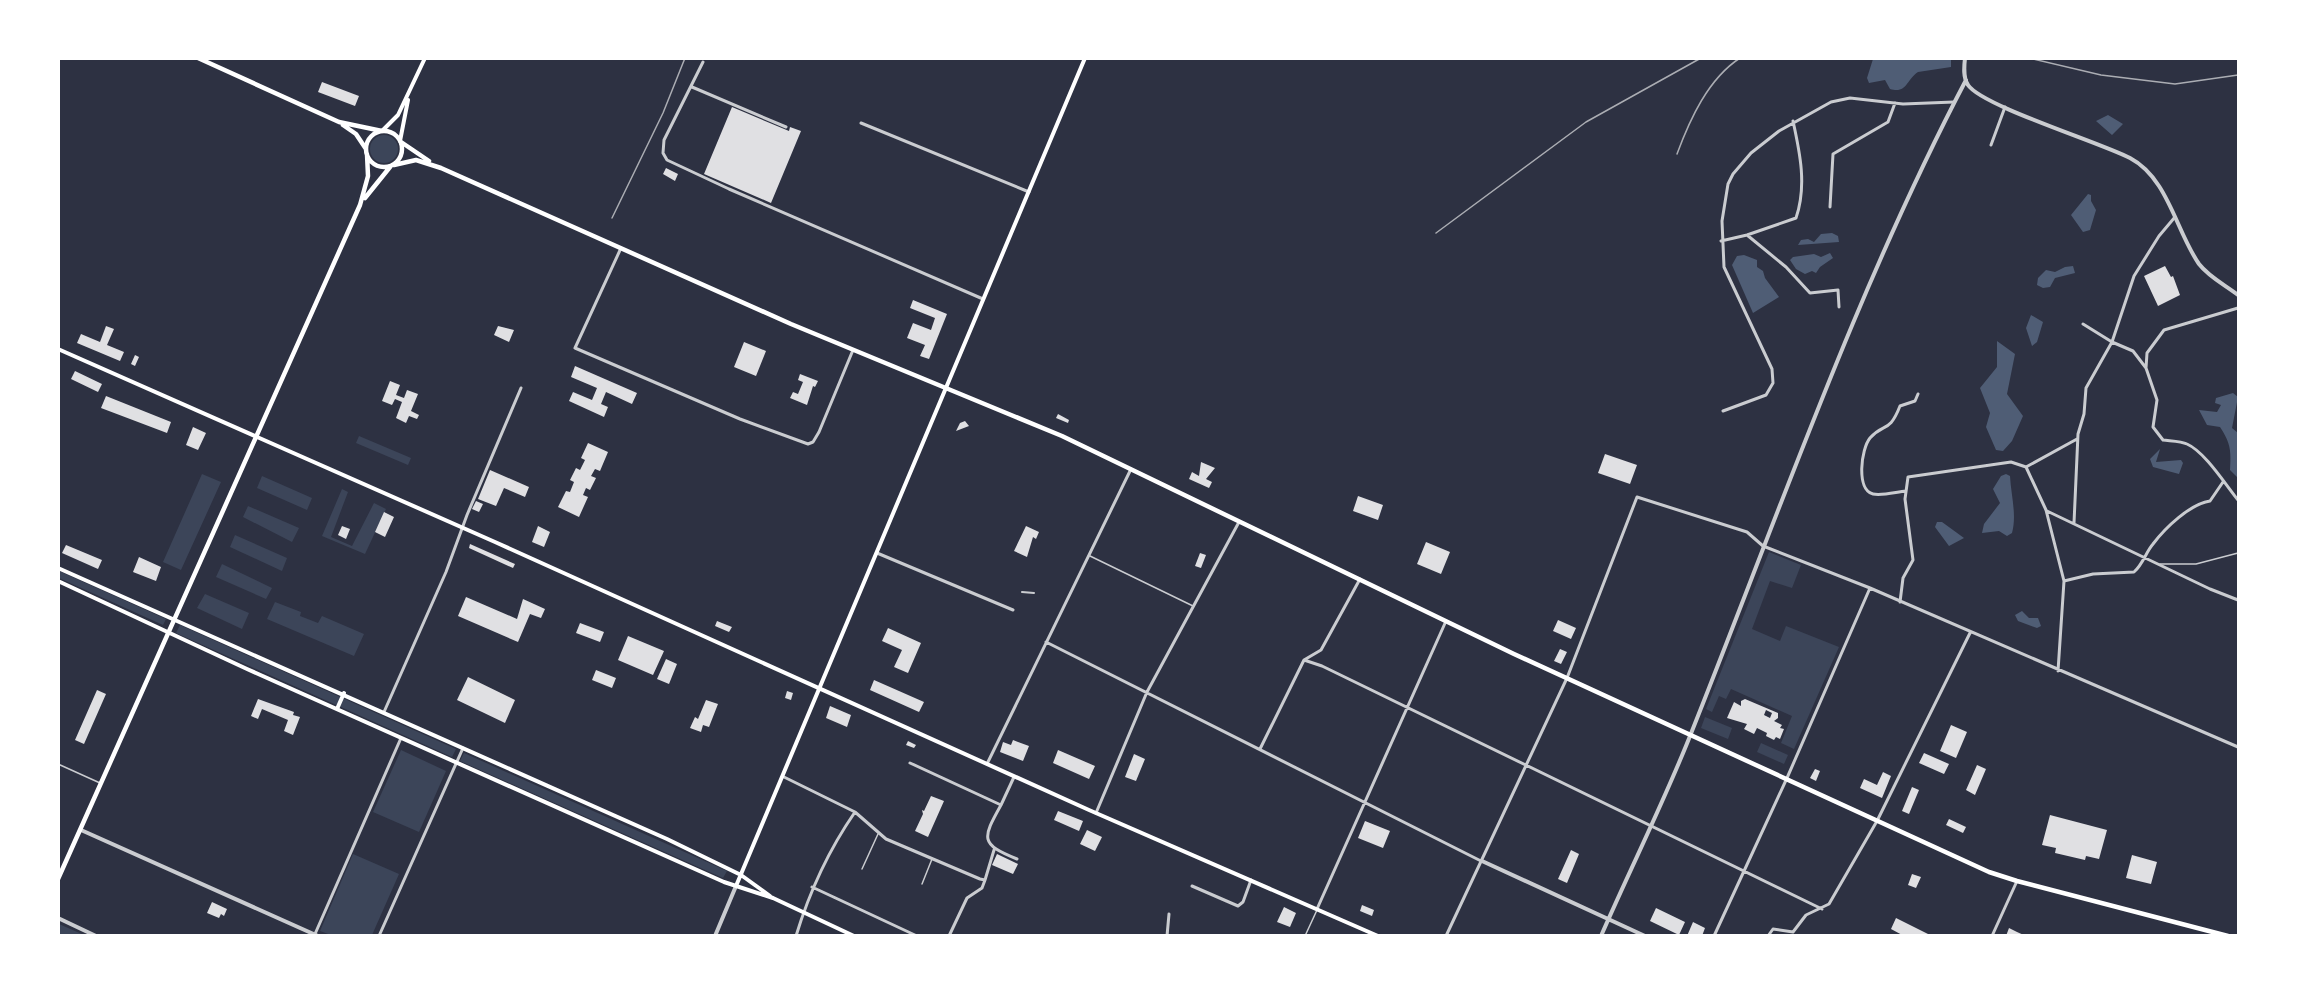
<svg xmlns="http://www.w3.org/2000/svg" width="2297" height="994" font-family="'IBM Plex Sans',sans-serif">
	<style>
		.green { fill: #3c4559 }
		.water { fill: #4f5d75 }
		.building { fill: #e0e0e3; fill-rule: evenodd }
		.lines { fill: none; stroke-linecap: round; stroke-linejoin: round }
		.service { stroke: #caccd0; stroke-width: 1.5 }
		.pedestrian { stroke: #caccd0; stroke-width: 2 }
		.minor { stroke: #caccd0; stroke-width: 3 }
		.tertiary { stroke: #caccd0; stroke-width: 4 }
		.secondary { stroke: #fff; stroke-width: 4 }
		.primary { stroke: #fff; stroke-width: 4.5 }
		.rail { stroke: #abadb3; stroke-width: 1.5 }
	</style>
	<rect width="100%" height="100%" fill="#2d3142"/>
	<!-- green -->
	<path class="green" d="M370 149a14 14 0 1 1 28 0a14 14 0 1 1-28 0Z
		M359,436L411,458L408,465L356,443Z
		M202,474L221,482L181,570L163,562Z
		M262,476L312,498L307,510L257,488Z
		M342,489L348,492L331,537L352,546L374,503L386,509L365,554L322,536Z
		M248,506L299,528L292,542L243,517Z
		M235,535L287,558L282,571L230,547Z
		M1769,552L1801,565L1792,588L1770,581L1752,629L1780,641L1786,626L1839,647L1794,749L1781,743L1792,716L1731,689L1726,699L1719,696L1712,712L1706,709Z
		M222,564L272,588L266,599L216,577Z
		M59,571L166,619L163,625L59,578Z
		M205,594L249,613L242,629L197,608Z
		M275,602L301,612L300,616L318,623L322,616L364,634L354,656L267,619Z
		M180,625L456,749L452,757L176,633Z
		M1705,717L1732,728L1728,739L1701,728Z
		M1761,743L1788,755L1784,764L1757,752Z
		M401,750L446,771L419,832L373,812Z
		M464,753L727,871L723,878L460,761Z
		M353,854L399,874L372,935H331L320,931Z
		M59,924L84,935H59Z"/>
	<!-- water -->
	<path class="water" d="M1951,59V67L1918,72C1906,80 1907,94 1890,89L1885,80L1869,83L1867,78L1873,59Z
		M2108,115L2123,124L2112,135L2096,121Z
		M2088,194L2091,195V201L2096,210L2090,230L2083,232L2071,215Z
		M1832,233L1838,236L1839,242L1798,245L1801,240L1808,239L1814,242L1821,234Z
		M1830,253L1833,258L1820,267L1816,273L1812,271L1805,274L1796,269L1790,260L1793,257L1814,254L1821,257Z
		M1744,255L1757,260V267L1763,271L1765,278L1779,297L1753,313L1732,265L1737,256Z
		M2073,266L2075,273L2055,278L2050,287L2043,288L2037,285L2038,278L2046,270L2055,272L2065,267Z
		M2031,315L2043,322L2037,342L2032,346L2026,328Z
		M1997,341L2015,354L2007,394L2023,416L2012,441L2003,451L1996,450L1986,427L1990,413L1980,388L1997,367Z
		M2233,393L2238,397L2232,428L2238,433L2237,477L2230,470C2231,450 2231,444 2220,427L2207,425L2199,410L2217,412L2221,405L2215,403L2216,398Z
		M2160,449L2156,462L2181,460L2183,463L2179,474L2153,467L2150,459Z
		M2006,474L2010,476C2011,495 2017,515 2012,533L2007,536L1999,531L1982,533L1984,524L2000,503L1993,489L2001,476Z
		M1937,522H1942L1964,538L1949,546L1935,527Z
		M2022,611L2029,618H2038L2041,626L2037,628L2018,621L2015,615Z"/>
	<!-- building -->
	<path class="building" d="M322,82L359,96L355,106L318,92Z
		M732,107L789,131L790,127L801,131L771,203L704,174Z
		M666,168L678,174L675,181L663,174Z
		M2165,266L2171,277L2173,276L2180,295L2158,306L2144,276Z
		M913,300L947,314L929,359L920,356L925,345L907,338L913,323L931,330L935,318L910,308Z
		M106,326L114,329L107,345L124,352L120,361L77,343L81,334L100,342Z
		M498,326L514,330L509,342L494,335Z
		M744,342L766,351L756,376L734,367Z
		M135,355L139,357L135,366L131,364Z
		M575,366L637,393L632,404L606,392L601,404L608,407L604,417L569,401L573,392L592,400L597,388L571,377Z
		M75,371L102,384L98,392L71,379Z
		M800,374L818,381L815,387L813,386L807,405L790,398L793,392L798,394L803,382L798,380Z
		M390,381L400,385L396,395L404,398L407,390L418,394L411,411L419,415L417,419L409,416L406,423L396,418L402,402L395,399L392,405L382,401Z
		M106,396L171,422L167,433L101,408Z
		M1058,414L1069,420L1068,423L1056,418Z
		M965,421L969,426L956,431L960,423Z
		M193,427L206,433L198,450L186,445Z
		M588,443L608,452L600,471L595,469L591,476L596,478L590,490L586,488L583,495L588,497L579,517L558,507L566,491L570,492L574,482L570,480L576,468L580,470L585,460L581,458Z
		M1605,454L1637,465L1630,484L1598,473Z
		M1201,462L1215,468L1206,479L1212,482L1209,488L1189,479L1192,472L1199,476Z
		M490,470L529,487L525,497L504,488L496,506L478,499Z
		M1358,496L1383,505L1378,520L1353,511Z
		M476,501L483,504L479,512L472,509Z
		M384,512L394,517L385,537L375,532Z
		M342,526L350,529L346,539L338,535Z
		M538,526L550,532L544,547L532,542Z
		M1026,526L1039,532L1036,539L1033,537L1027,557L1014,551Z
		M1426,542L1450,552L1441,574L1417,564Z
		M470,544L515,564L513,568L469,548Z
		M66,545L102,560L98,569L62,553Z
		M1200,553L1206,555L1201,568L1195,566Z
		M139,557L161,567L156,581L133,572Z
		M466,597L517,619L523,599L545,609L541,618L530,614L518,642L458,616Z
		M1558,620L1576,628L1571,639L1553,631Z
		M717,621L732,627L729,632L715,626Z
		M580,623L604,632L600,642L576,633Z
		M888,628L921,643L908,673L894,667L902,650L882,641Z
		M628,636L664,651L653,675L618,660Z
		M1560,649L1567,652L1561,664L1554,661Z
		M666,659L677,664L669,684L657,679Z
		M596,670L616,678L612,688L592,680Z
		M468,677L515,700L505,723L457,700Z
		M874,680L924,702L919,712L870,690Z
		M97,690L106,694L84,744L75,740Z
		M787,691L793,693L791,700L785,698Z
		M258,699L294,712L293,715L300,717L293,735L284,731L288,720L262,709L258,719L251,716Z
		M1745,699L1778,713V718L1774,721L1782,725L1780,728L1784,729L1780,739L1776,737L1774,740L1766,736L1767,733L1757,728L1754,734L1744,729L1747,724L1727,718L1734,702L1741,706V701ZM1766,710L1772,713L1770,718L1764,715Z
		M706,700L718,704L709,727L703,725L701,732L690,728L695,717L698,719Z
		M830,706L851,715L847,727L826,718Z
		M1951,725L1967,732L1956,758L1940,751Z
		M1013,740L1029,746L1023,761L1000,752L1003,742L1011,745Z
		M908,741L916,745L914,748L906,745Z
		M1058,750L1095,766L1089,779L1053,763Z
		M1924,753L1949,764L1944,774L1919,763Z
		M1134,754L1145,759L1136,781L1125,777Z
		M1977,765L1986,769L1975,795L1966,790Z
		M1815,769L1820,771L1816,781L1810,778Z
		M1883,772L1891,776L1882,798L1860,788L1864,779L1877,785Z
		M1912,787L1919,790L1909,814L1902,811Z
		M931,796L944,801L928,837L915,831L923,814L922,810L924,811Z
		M1058,811L1083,821L1079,831L1054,820Z
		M2050,815L2107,830L2099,859L2086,856L2085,860L2055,853L2056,848L2042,845Z
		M1949,819L1966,827L1963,833L1946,825Z
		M1365,821L1390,831L1383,848L1358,838Z
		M1087,830L1102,837L1095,851L1080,844Z
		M1571,850L1579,854L1567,883L1558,879Z
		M997,854L1018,864L1013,874L992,865Z
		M2132,855L2157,862L2151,884L2126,878Z
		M1912,874L1921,877L1916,888L1908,885Z
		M212,902L227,909L224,916L221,914L219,918L207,913Z
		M1362,905L1374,910L1372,916L1360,911Z
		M1284,907L1296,913L1290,927L1277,922Z
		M1656,908L1685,922L1679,935L1650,921Z
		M1896,918L1932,936H1904L1891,929Z
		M1693,922L1705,928L1702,936H1687Z
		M2009,928L2017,932L2026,936H2006Z"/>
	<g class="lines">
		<!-- service -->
		<path class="service" d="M1090,556L1193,606
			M2160,564H2196L2238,553
			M58,764L100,783
			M862,869L878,834
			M922,884L932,859
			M1305,936L1317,910"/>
		<!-- pedestrian -->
		<path class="pedestrian" d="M1022,592L1034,593"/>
		<!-- minor -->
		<path class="minor" d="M703,62L664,140L663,153L667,160L729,189L983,299
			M692,87L786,127
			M861,123L1029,192
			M1991,145L2005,107
			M1830,207L1833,154L1888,122L1895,103
			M1747,235L1786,267L1810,293L1838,290L1839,307
			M1721,241L1747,235L1796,218C1807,186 1800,153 1793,121
			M621,248L575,348L740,419L808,444L813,442L819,432L853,350
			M2083,324L2112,342L2133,351L2146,368L2157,400L2153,427L2163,440C2170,441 2181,441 2187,444C2205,452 2225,484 2238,500
			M2146,368L2147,353L2164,330L2238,308
			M1723,411L1766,395L1773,383L1772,369L1724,267L1722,221L1728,184L1733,174L1751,153L1779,131L1831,102L1850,98L1903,104L1954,102
			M2026,467L2077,439
			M1906,491C1896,492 1882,496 1873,494C1856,490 1861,449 1870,438C1884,422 1889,434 1900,406L1915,401L1918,394
			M2047,511L2210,589L2238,600
			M2074,523L2078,434L2084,414L2086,388L2112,342L2134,276L2159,236L2175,217
			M877,553L1013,610
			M2064,581L2093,574L2134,572C2143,564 2146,552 2153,544C2165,528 2190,504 2210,501L2223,482
			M1900,602L1903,578L1913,560L1905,499L1908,477L2011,462L2026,467L2046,510L2064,581L2058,671
			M1046,642L1481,861
			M1304,660L1322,666L1822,909
			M384,712L446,572L467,515L521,388
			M1260,749L1304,660L1321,650L1360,579
			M910,763L1001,805L1014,777
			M987,764L1131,469
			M784,777L855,812L886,839L980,879L985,880L994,850
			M1001,805C982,839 980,844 1017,859
			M1096,813L1147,692L1239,522
			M1192,886L1238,906L1243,902L1251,880
			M812,887L917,936
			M1317,909L1446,621
			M315,934L401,738
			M379,936L463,748
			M796,936C810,890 828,851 855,812
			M949,936L967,898L982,888L985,880
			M1167,936L1169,914
			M1446,936L1567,678L1637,497L1747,532L1763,546L1870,588L2238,747
			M1714,936L1787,778L1870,588
			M1768,936L1773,929L1793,932L1806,915L1829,904L1877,821L1970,633
			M1992,936L2017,881"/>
		<!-- tertiary -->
		<path class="tertiary" d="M1965,58C1964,67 1963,78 1968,85C1982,106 2099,142 2130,158C2168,178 2176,231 2199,264C2209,277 2225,285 2238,295
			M81,830L318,936
			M1482,861L1645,936
			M58,918L96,936
			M715,936L736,886
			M1601,936C1631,867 1665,800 1692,731C1779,513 1857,288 1966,80"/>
		<!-- secondary -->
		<path class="secondary" d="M382,131L398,115L425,58
			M400,141L408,100
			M58,349L495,542L1089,810L1378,936
			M58,568L667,839L741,875L770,896
			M58,581L247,669L724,882L773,898L854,936
			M337,709L344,693
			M736,886L1085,58"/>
		<!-- primary -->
		<path class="primary" d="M198,58L339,122L382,131
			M343,125L356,134L366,149
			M366 149a18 18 0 1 1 36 0a18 18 0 1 1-36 0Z
			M401,142L429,161
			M394,165L416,160L441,168L791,324L1062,436L1514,654L1989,872L2017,881L2228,936
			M365,198L390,167
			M58,879L360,205L368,176L367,154"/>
		<!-- rail -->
		<path class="rail" d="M2029,58L2101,75L2175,84L2238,75
			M1677,154C1690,119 1708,79 1740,58
			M612,218L663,113L685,58
			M1436,233L1586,122L1701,58"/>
	</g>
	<!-- border -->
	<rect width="2297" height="994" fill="none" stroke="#ffffff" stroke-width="120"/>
</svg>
